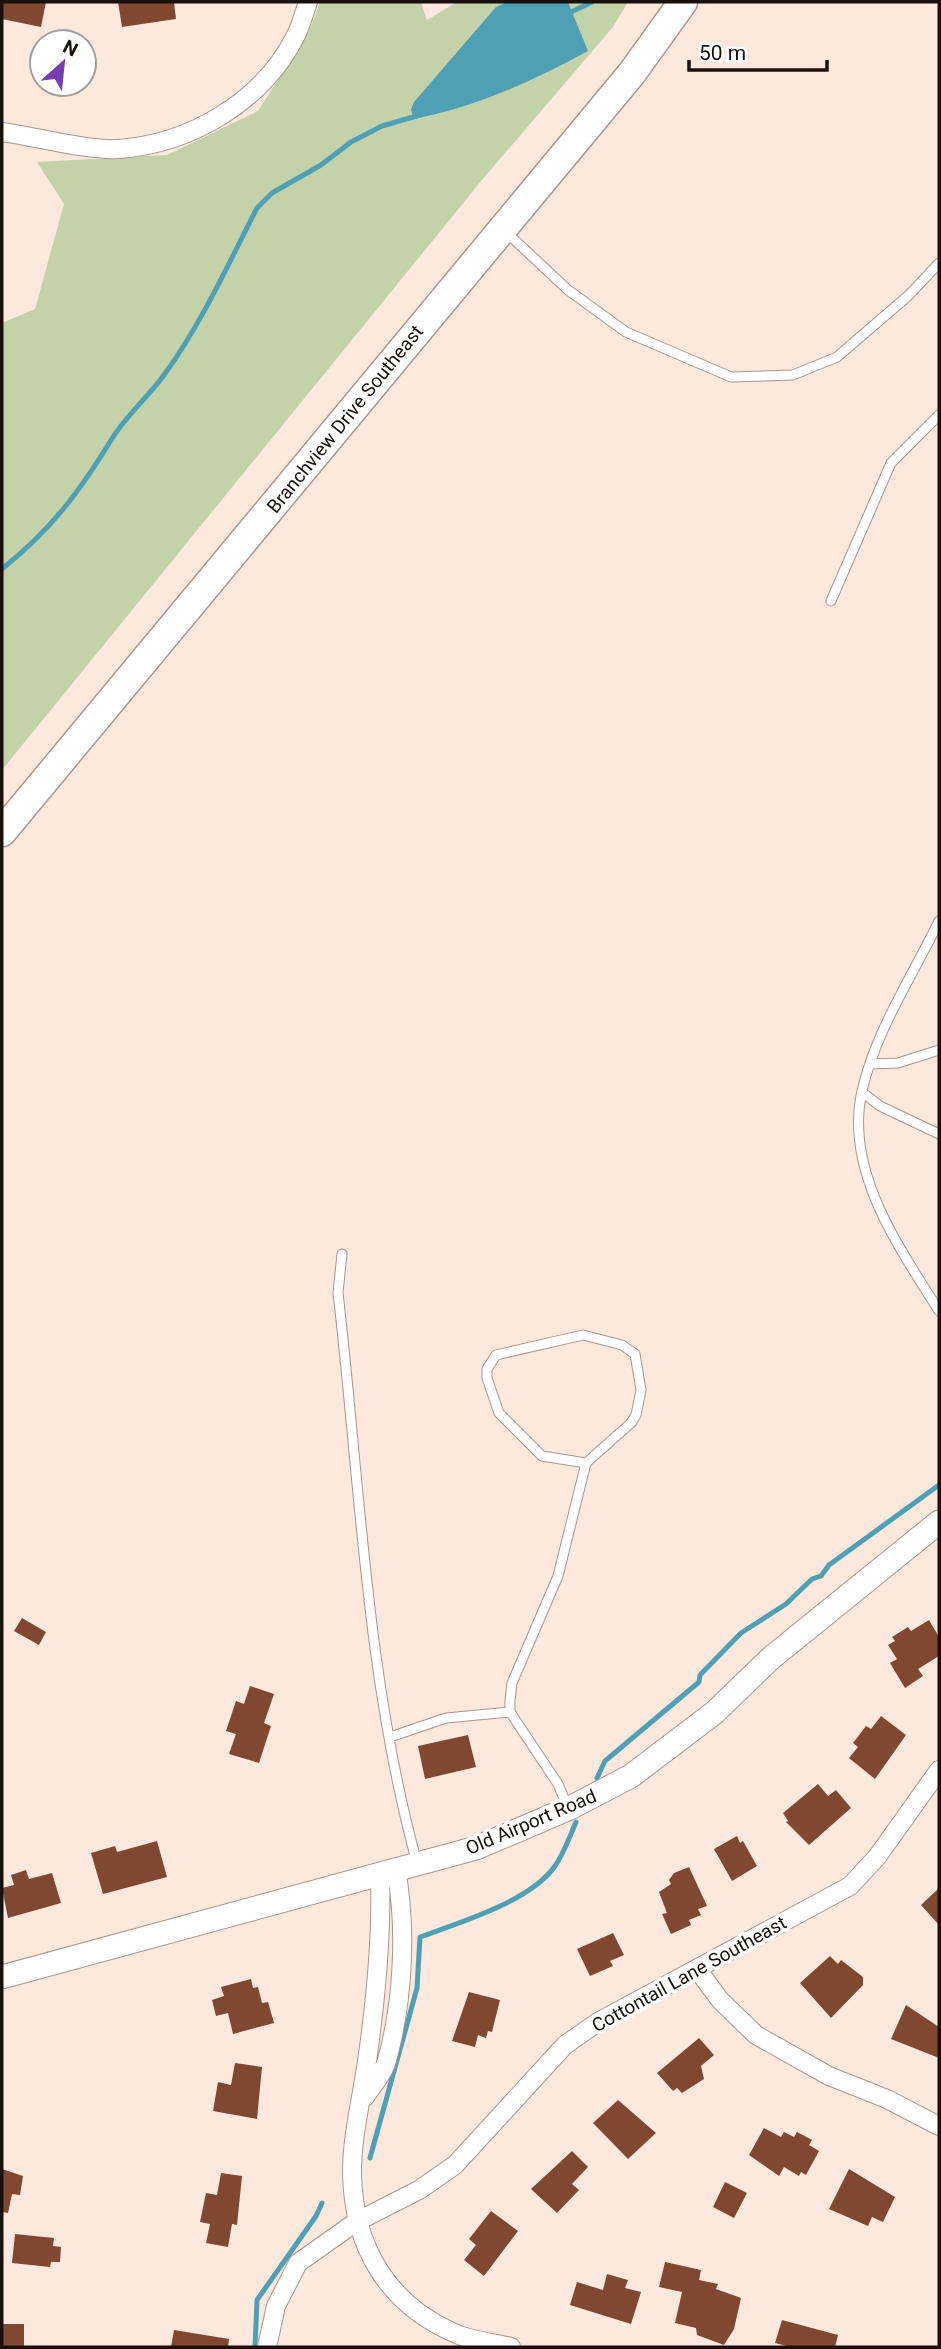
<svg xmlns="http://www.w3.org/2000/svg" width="941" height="2349" font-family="Roboto,sans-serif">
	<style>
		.green { fill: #c4d2aa }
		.water { fill: #4f9fb5 }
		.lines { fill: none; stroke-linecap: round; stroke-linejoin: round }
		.stream { stroke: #4f9fb5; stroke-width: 5 }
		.building { fill: #804831 }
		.service-casing { stroke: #aa968d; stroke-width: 11 }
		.minor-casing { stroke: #aa968d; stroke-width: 20 }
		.tertiary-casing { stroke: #aa968d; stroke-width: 25 }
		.primary-casing { stroke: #aa968d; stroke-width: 31 }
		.service { stroke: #fff; stroke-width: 9 }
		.minor { stroke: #fff; stroke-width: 18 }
		.tertiary { stroke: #fff; stroke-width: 23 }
		.primary { stroke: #fff; stroke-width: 28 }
		.labels { text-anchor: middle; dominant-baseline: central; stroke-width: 7; stroke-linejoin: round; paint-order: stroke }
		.street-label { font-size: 19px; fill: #17100d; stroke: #fff }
	</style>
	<rect width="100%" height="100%" fill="#fde8de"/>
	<!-- green -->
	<path class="green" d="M320,2H421L427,20L457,2H628L613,27L482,180L2,770V323L35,309L64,204L37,162L167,155L258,111L309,31Z"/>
	<!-- water -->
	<path class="water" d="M507,2H568L588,51C533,81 476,107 414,119L411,110L414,102L496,7Z"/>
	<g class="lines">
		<!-- stream -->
		<path class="stream" d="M567,14L592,2
			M2,569C52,529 80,491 113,437C127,415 148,397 164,375C200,326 229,263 257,208L272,193L321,165L351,142L382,126L420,115
			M597,1778L605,1761L699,1682L700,1675L741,1633L786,1604L812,1579L821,1576L829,1565L939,1485
			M370,2158L417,1988L420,1937C459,1923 531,1901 555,1866C564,1853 570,1836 576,1822
			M255,2347L257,2300L316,2216L322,2203"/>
	</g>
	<!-- building -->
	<path class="building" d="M2,2H46L41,27L2,19Z
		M118,2H174L176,19L122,27Z
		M22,1618L46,1632L39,1645L14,1631Z
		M929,1620L939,1637V1656L918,1669L923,1676L905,1688L890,1663L897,1659L888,1645L895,1641L892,1637L908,1627L911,1631Z
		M250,1686L274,1694L264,1723L271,1726L259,1763L229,1754L236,1734L226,1731L236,1701L244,1704Z
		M881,1716L906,1735L875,1779L849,1758L858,1747L853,1743L866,1726L871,1729Z
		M468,1735L476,1767L425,1779L418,1746Z
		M818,1784L828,1796L836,1790L851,1808L809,1845L786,1822L788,1821L783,1813Z
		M737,1836L740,1843L743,1841L757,1866L732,1881L714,1849Z
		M157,1841L167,1877L103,1894L91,1853L115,1846L117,1852Z
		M689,1867L707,1906L698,1909L701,1915L689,1920L691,1925L671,1934L662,1914L667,1913L659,1892L671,1884L669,1880L674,1873Z
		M26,1870L29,1879L52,1873L61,1903L8,1918L2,1888L14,1885L11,1875Z
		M939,1888V1925L921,1905Z
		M613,1933L624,1955L610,1961L613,1966L590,1976L577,1949Z
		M830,1956L838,1964L841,1960L863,1977V1985L831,2018L800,1983Z
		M251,1979L253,1988L258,1987L262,2003L268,2002L274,2023L233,2034L228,2013L216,2016L212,2000L224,1996L221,1987Z
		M469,1992L500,2000L492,2032L488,2031L486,2038L478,2035L475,2047L452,2041Z
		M906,2005L939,2027V2058L891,2039Z
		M699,2038L714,2055L701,2066L704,2079L682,2093L677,2088L673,2091L657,2073Z
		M235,2063L262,2067L257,2119L213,2111L218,2082L231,2085Z
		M618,2100L656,2133L628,2159L593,2123Z
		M764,2128L781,2137L784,2132L794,2137L797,2132L812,2140L809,2145L819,2151L806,2175L801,2172L799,2176L784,2167L779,2176L749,2155Z
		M572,2151L588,2167L572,2184L579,2190L557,2213L531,2189Z
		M2,2169L23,2176L20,2195L12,2194L8,2213L2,2212Z
		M849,2169L895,2197L883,2222L872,2217L868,2226L829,2209Z
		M221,2173L242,2176L237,2225L232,2224L228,2247L206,2243L210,2224L200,2222L206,2193L217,2195Z
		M725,2182L747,2193L734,2218L713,2207Z
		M491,2211L518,2231L484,2276L464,2260L476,2245L469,2239Z
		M15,2234L54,2238L53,2246L61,2247L60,2262H51L50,2267L12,2263Z
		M665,2262L701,2270L699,2280L718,2284L716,2289L741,2298L734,2329L724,2345L697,2335L696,2328L675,2323L682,2292L659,2287Z
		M607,2274L628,2280L625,2288L641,2292L631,2324L570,2305L577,2282L603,2290Z
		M782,2320L838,2335L835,2347H791L775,2343Z
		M2,2324H24V2347H2Z
		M174,2330L229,2339L228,2347H171Z"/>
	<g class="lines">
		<!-- service casing -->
		<g class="service-casing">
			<path id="service" d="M506,232L568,290L626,332L731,377L793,375L837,357L909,295L939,263
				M831,601L891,463L939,415
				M939,921C913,975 875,1032 862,1091C844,1171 899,1247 939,1311
				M871,1064L898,1063L939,1050
				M862,1092L880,1106L939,1134
				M342,1254L338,1293C360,1482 366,1678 417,1863
				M390,1737L446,1718L510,1712
				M568,1808L558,1784L510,1712V1700L512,1683L558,1576L586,1463L631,1423L636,1415L641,1390L635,1354L622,1345L583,1335L496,1355L487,1369V1378L499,1413L542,1456L586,1463"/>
		</g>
		<!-- minor casing -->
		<g class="minor-casing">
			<path id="minor" d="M2,132C33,136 89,151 118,149C190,144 262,102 295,37C301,26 304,13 308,2
				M380,1875C382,1938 376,1999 367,2061C362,2097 352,2136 352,2172C353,2247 388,2306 459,2335C475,2341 494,2343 511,2347
				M697,1969L720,2000L756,2035L829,2076L887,2099L939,2126
				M365,2097C372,2086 384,2073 387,2060C403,2002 407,1928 396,1870
				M267,2347L276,2306L298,2263L356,2222L419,2190L455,2165L565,2045L598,2022L850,1886L877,1857L939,1770"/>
		</g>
		<!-- tertiary casing -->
		<g class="tertiary-casing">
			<path id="tertiary" d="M2,1977L476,1848L570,1808L631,1776L714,1713L771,1658L939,1522"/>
		</g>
		<!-- primary casing -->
		<g class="primary-casing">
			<path id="primary" d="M2,832L632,73L683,2"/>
		</g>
		<!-- service -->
		<use href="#service" class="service"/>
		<!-- minor -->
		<use href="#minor" class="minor"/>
		<!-- tertiary -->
		<use href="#tertiary" class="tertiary"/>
		<!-- primary -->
		<use href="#primary" class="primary"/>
	</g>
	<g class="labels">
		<!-- street labels -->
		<g class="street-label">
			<text transform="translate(345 419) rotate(-51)">Branchview Drive Southeast</text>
			<text transform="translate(531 1822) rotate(-23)">Old Airport Road</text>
			<text transform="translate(689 1974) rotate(-29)">Cottontail Lane Southeast</text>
		</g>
	</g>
	<!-- border -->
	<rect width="941" height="2349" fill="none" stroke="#17100d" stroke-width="7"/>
	<!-- north arrow -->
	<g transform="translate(63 63) rotate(27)"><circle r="33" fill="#ffffff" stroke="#a29f9e" stroke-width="2"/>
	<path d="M0-5L12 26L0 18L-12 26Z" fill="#793db3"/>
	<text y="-10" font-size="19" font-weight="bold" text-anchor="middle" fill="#17100d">N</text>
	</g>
	<!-- scale -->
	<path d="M689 60v10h138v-10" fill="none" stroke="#17100d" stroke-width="3.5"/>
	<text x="699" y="60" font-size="21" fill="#17100d" stroke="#ffffff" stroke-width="5" paint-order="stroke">50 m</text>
</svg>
